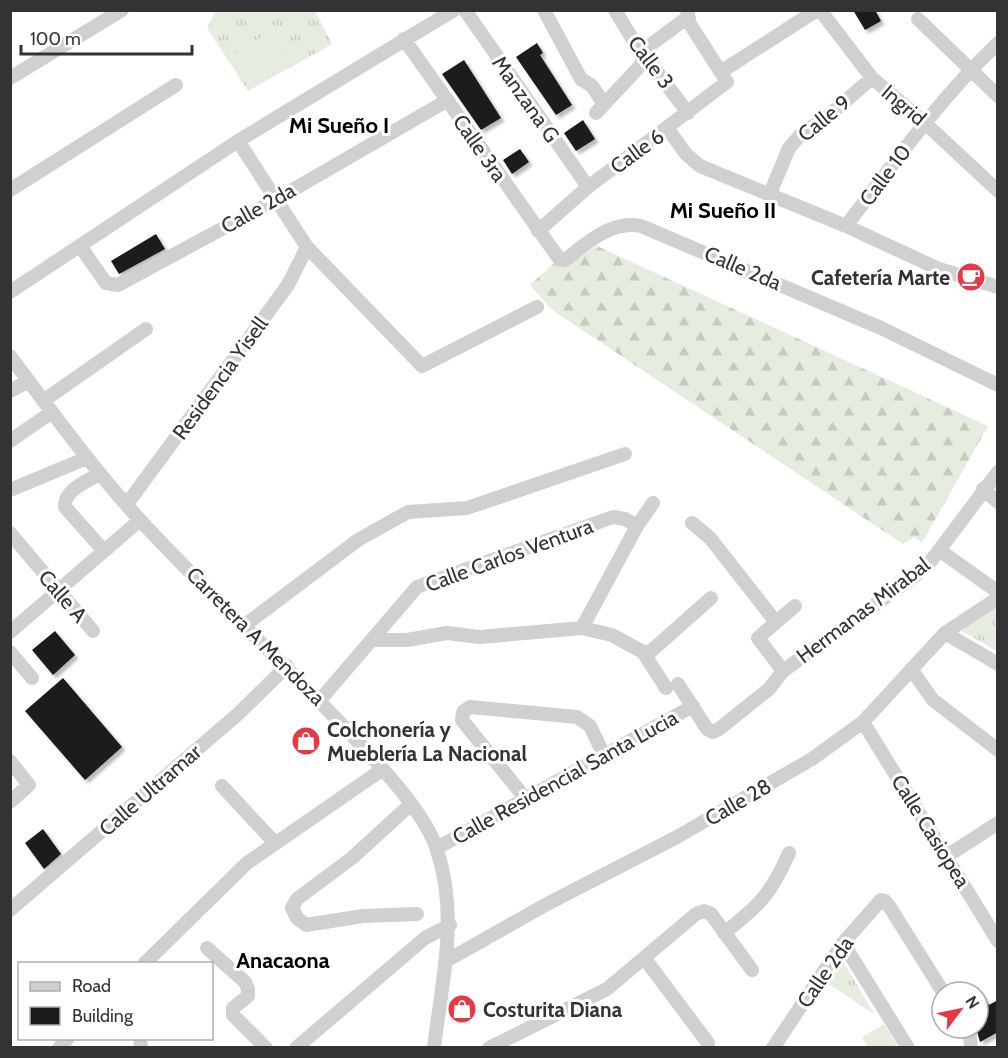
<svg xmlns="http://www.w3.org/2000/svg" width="1008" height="1058" font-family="Cabin,sans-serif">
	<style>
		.grass { fill: url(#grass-tufts) }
		.forest { fill: url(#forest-firs) }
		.garden { fill: #e6ecdf }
		.building { fill: #1a1a1a; filter: url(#shadow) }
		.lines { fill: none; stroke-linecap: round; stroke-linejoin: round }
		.minor { stroke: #d0d0d0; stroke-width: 14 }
		.labels { text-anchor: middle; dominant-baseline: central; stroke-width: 6; stroke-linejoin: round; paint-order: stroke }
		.street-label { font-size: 21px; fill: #333; stroke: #fff }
		.poi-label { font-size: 21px; font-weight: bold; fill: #333; stroke: #fff; text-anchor: start }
		.neighbourhood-label { font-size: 22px; font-weight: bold; fill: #000; stroke: #fff }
	</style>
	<defs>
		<pattern id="grass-tufts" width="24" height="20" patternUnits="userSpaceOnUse" patternTransform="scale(1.5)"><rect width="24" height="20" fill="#e6ecdf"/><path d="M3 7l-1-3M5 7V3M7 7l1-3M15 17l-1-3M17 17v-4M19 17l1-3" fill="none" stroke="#c6cbc0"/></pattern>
		<pattern id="forest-firs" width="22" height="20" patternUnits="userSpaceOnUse" patternTransform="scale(1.5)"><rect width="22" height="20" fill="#e6ecdf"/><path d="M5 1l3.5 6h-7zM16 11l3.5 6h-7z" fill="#c6cbc0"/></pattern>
		<filter id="shadow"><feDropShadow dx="3.5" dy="3.5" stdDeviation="1.5" flood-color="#0004"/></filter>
	</defs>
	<rect width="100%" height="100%" fill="#fff"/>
	<!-- grass -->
	<path class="grass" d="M216,11H315L332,44L248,91L207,28Z
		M997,605V651L960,630Z
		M842,960L875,1015L829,984Z"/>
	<!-- forest -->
	<path class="forest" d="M597,246L988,426L922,543L914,537L903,544L551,309L530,285L553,264L564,266Z"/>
	<!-- garden -->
	<path class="garden" d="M271,32L285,57L245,83L229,57Z
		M884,1024L898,1047H868L862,1037Z"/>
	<!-- building -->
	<path class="building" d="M853,10H875L881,21L865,30Z
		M537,43L543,53L540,55L572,105L556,115L516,57Z
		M464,60L501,118L481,130L442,74Z
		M583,120L595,139L576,151L564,133Z
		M520,149L529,162L512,174L503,160Z
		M156,234L165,249L119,274L111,261Z
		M55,631L75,655L53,675L32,650Z
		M63,678L122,747L85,780L25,711Z
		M43,829L61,854L44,869L25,843Z
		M978,987L989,1005L998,1000V1032L980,1042L976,1028H978Z"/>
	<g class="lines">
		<!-- minor -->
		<path class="minor" d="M465,10L588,187
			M544,10L581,79L592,86L604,104
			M615,10L633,40L688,113
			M820,10L872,78L925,123L998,191
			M918,19L998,96
			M404,39L560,260H565C587,243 611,220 641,226L881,328L998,385
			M722,71L817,10
			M10,78L122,10
			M596,113L640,66L649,46L688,17
			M668,129L686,154L700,166L846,226L939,269L998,287
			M238,141L307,247L422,366L537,307
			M10,190L176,85
			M769,196L789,148L804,131L821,122L872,78
			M846,226C894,163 940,98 998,43
			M538,231L588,187L727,82L690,24L687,10
			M80,246L106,283L118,285L277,199L448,100
			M10,292L238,141L454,10
			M10,356C52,412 93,469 140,520C211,597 289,667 360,744C385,771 426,815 437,850C459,918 442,979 434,1048
			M10,391L29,381
			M43,401L146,329
			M10,441L52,412
			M99,474C86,482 64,490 65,507L104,551
			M983,489L998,502
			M10,490L87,458
			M127,504L288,285L307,247
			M692,523L710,538L775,621
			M10,533L93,631
			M939,550L998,592
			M245,625L358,540L408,512L467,508L625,454
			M582,628L637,526L653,503
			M10,632L140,520
			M945,633L998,664
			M372,640H407L447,633L480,637L582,628L612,635L643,652L666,688
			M10,652L32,678
			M643,652H650L711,598
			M911,669L933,700L998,750
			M783,671L758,638L795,606
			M678,684L707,729L713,732L719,729L769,689L783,671L915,576L931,561L998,472
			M320,700L417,587L613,517L625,519L637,526
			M863,722L998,941
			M10,761L29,785L10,802
			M222,786L274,842
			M525,798L462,720L463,712L470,707L577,717L590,726L604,755
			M411,804L352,858L297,899L292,908L297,918L306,925L363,916L417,914
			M437,848L693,706
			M947,856L998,823
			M10,910L238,714L287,666
			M724,933C760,905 771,894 789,853
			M843,943L908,1048
			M207,948L245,982L248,989V996L233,1008V1015L266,1048
			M645,959L708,1043
			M446,961L547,904L677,837L812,759L863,722L945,633L998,598
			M144,964L247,863L383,769
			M965,1028L970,1036L971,1048
			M140,1038L141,1048
			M59,1048L68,1038
			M296,1048L425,938L450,925
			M489,1048L607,989L696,914L704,911L711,914L752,970
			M773,1048L843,943L881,900L885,901L891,909L943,992"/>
	</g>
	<!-- icons -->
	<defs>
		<g id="cafe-disc" transform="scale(1.5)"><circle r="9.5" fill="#e63946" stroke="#fff"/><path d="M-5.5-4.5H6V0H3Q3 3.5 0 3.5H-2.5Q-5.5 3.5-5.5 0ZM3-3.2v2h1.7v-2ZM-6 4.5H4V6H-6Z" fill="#fff"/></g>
		<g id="shop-disc" transform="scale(1.5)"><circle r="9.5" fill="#e63946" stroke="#fff"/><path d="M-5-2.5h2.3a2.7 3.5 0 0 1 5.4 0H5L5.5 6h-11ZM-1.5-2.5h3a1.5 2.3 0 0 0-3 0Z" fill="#fff"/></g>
	</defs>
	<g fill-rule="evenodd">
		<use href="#cafe-disc" x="971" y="277"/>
		<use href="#shop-disc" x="306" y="741"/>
		<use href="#shop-disc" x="462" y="1009"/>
	</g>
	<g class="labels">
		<!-- street labels -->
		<g class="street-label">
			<text transform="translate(651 62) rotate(53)">Calle 3</text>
			<text transform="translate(526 99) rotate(55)">Manzana G</text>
			<text transform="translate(904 105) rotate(40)">Ingrid</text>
			<text transform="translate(824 118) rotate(-39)">Calle 9</text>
			<text transform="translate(480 148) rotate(55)">Calle 3ra</text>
			<text transform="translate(637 151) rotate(-36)">Calle 6</text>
			<text transform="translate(885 175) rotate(-53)">Calle 10</text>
			<text transform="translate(258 208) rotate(-29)">Calle 2da</text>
			<text transform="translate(743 268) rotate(23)">Calle 2da</text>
			<text transform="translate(220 378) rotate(-54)">Residencia Yisell</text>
			<text transform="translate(509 555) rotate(-20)">Calle Carlos Ventura</text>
			<text transform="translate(63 596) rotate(49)">Calle A</text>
			<text transform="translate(863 610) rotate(-37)">Hermanas Mirabal</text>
			<text transform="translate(256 636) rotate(45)">Carretera A Mendoza</text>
			<text transform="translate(565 777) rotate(-29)">Calle Residencial Santa Lucia</text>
			<text transform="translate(150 790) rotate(-41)">Calle Ultramar</text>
			<text transform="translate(738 802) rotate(-30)">Calle 28</text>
			<text transform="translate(931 831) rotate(58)">Calle Casiopea</text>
			<text transform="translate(825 972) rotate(-55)">Calle 2da</text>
		</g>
		<!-- poi labels -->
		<g class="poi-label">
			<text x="950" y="277" text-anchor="end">Cafetería Marte</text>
			<text x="327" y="729">Colchonería y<tspan x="327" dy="24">Mueblería La Nacional</tspan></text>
			<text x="483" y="1009">Costurita Diana</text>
		</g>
		<!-- neighbourhood labels -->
		<g class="neighbourhood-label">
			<text x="339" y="125">Mi Sueño I</text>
			<text x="723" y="210">Mi Sueño II</text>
			<text x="283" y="960">Anacaona</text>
		</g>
	</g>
	<!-- border -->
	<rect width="1008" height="1058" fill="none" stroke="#333333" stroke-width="24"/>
	<!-- legend -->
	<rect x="18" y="962" width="195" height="78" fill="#ffffff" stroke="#adadad" stroke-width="1.5"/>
	<rect x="30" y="982" width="30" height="9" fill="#d0d0d0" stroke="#adadad" stroke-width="1.5"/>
	<text x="72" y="992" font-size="18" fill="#333333">Road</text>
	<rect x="30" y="1007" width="30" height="18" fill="#1a1a1a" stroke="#adadad" stroke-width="1.5"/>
	<text x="72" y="1022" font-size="18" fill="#333333">Building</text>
	<!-- north arrow -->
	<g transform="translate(960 1010) rotate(58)"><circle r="28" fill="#ffffff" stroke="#adadad" stroke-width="1.5"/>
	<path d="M0-4.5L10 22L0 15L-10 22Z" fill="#e63946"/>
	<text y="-9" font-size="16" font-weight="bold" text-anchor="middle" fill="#333333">N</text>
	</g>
	<!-- scale -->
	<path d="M21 45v9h171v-9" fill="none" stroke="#333333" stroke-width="3"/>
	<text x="30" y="45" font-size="18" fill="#333333" stroke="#ffffff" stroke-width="4.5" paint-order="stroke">100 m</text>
</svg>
